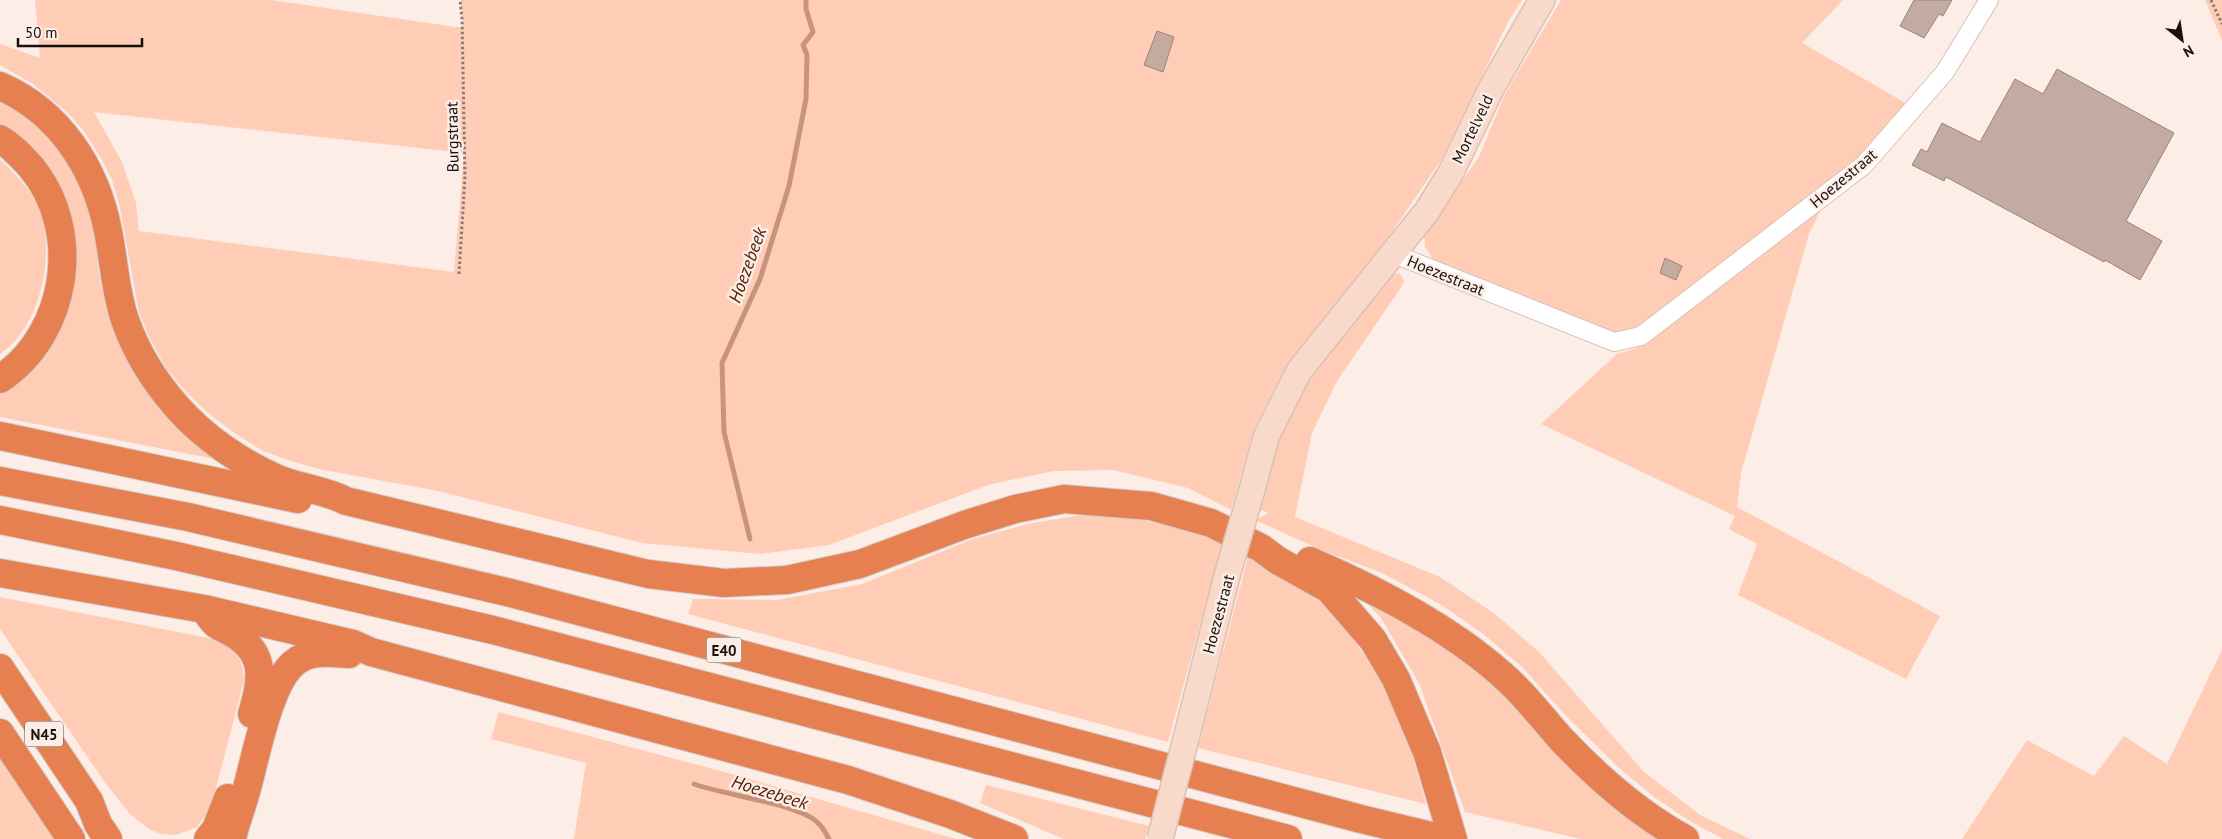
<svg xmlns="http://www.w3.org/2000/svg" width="2222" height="839" font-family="'PT Sans',sans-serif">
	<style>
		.green { fill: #ffccb6; fill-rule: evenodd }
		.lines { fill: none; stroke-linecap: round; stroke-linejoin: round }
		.stream { stroke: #c9937b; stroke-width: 5 }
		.building { fill: #c3aba1; stroke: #9a847a }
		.street-casing { stroke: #d9c1b6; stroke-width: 20 }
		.secondary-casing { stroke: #d9c1b6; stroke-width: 28 }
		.highway-casing { stroke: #d1cfcf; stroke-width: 30 }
		.path { stroke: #867b76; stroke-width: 3; stroke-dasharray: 2.5 2.5; stroke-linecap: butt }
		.street { stroke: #fff; stroke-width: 18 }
		.secondary { stroke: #f8d9ca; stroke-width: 25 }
		.highway { stroke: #e68050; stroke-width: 28 }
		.secondary-bridge-casing { stroke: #d9c1b6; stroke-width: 28; stroke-linecap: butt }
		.secondary-bridge { stroke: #f8d9ca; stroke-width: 25 }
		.labels { text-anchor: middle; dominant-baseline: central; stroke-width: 5; stroke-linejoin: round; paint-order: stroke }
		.shield { fill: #fcede7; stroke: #5c524e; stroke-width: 1 }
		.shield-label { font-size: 15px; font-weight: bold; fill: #18100d }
		.street-label { font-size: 16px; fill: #18100d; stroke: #fcede7 }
		.water-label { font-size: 18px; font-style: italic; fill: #542207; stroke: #fcede7 }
	</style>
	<rect width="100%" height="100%" fill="#fcede7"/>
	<!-- green -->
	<path class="green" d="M35,0H271L463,28L461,0H1522L1508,22L1443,157L1373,260L1282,374L1254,429L1231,510L1188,488L1113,470L1053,471L988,485L829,545L760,554L642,543L438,491L319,469L291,461L263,451L233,432L207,412L186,392L166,368L150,339L139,313L120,208L112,180L101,158L83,130L68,113L33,84L0,65V44L40,58ZM94,112L464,153L454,272L139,231L136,203L122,162Z
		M1561,0H1843L1802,43L1909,105L1864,152L1817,195L1640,330L1619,334L1609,332L1437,265L1425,247L1424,234L1479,157L1505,94Z
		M2205,0H2222V40Z
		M0,99C57,129 88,181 97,244C98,254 97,264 99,274C103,299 110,325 121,347C134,372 149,395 169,415C186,432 206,446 225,461L0,417V390L75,259L71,213L61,188L33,150L0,126Z
		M0,160C18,176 35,194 42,218C54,261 39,328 0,354Z
		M1821,209L1809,234L1741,473L1737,507L1940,616L1906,679L1738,595L1757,544L1729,529L1735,516L1541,424L1617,354L1637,348Z
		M1400,273L1404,281L1400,289L1337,381L1312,433L1295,517L1440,577L1495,614L1539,652L1644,772L1700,815L1750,839H1723L1688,820L1654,797L1617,766L1569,719L1522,667L1482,633L1440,604L1382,573L1319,549L1255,520L1268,513L1258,509L1276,440L1317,364L1391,275Z
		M1086,514L1139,519L1189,530L1222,544L1168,742L688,614L693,599L777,600L862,584L973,539L1028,524Z
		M1248,557L1301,586L1326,607L1359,647L1385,688L1408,741L1426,804L1198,748Z
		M1360,596L1441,637L1668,839H1581L1465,812L1419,683L1381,618Z
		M0,597L208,638C232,645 243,655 244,681L211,807L197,827L176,835L162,834L150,830L130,814L106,784L0,629Z
		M2222,650V839H1962L2027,740L2094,776L2124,736L2167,764Z
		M499,712L732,774L956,839H574L586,763L491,739Z
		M0,758L54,839H0Z
		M986,785L1149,826L1145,839H1064L980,803Z"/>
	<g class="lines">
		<!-- stream -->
		<path class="stream" d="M750,539L724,432L722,363L760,279L789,186L806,99L807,55L803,45L813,32L806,9V0
			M694,784C723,795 801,804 818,823C823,827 826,834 829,839"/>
	</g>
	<!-- building -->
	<path class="building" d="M1914,0H1952L1943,16L1939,14L1924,38L1900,26Z
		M1157,31L1174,37L1163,72L1144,65Z
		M2057,69L2174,133L2126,221L2162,241L2140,280L2105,260L2104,262L1946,177L1944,181L1912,165L1921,149L1927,152L1942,123L1980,142L2015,79L2043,94Z
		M1665,258L1682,266L1676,280L1660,273Z"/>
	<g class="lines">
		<!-- street casing -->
		<g class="street-casing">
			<path id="street" d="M1394,254L1614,342L1641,336L1864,165L1945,72L1989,0"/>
		</g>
		<!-- secondary casing -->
		<g class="secondary-casing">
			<path id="secondary" d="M1253,486L1266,437L1299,371L1427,211L1450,174L1492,87L1542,0
				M1190,723L1227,576"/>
		</g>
		<!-- highway casing -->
		<g class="highway-casing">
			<path id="highway" d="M0,86C60,112 96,169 108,231C114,261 115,291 125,320C136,352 155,382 177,407C203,437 241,463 278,479C300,488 325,490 346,501L648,574L724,583L787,580L860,564L964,525L1015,509L1064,499L1151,506L1211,523L1261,548L1277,560L1329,589L1373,640L1396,679L1427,752L1453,839
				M0,139C12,146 21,156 31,167C83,230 69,333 0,379
				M0,436L298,499
				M0,481L188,517L511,593L1361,819L1444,839
				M0,520L176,556L493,630L1288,839
				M1310,561C1377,590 1457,632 1510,682C1529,700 1544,720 1561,739C1597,777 1639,814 1685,839
				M0,573L204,609L353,644L371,652L848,780L950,814L1014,839
				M209,616C218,629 222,626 234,634C267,654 262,682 252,714
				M0,668L89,801L98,824L108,839
				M0,733L71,839
				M208,839L216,829L228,798
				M232,839C235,824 241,810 245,795C255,762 268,684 294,663C310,649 330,653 349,654"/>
		</g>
		<!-- path -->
		<path class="path" d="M2211,0L2222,24
			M459,274L465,176L462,19L460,0"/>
		<!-- street -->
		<use href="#street" class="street"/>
		<!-- secondary -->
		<use href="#secondary" class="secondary"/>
		<!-- highway -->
		<use href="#highway" class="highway"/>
		<!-- secondary-bridge casing -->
		<g class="secondary-bridge-casing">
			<path id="secondary-bridge" d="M1227,576L1253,486
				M1160,839L1190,723"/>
		</g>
		<!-- secondary-bridge -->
		<use href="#secondary-bridge" class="secondary-bridge"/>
	</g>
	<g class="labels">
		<!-- shield labels -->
		<g class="shield">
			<rect x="706.5" y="637.5" width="35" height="25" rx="4"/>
			<rect x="25" y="721.5" width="38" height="25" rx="4"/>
		</g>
		<g class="shield-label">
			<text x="724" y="650">E40</text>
			<text x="44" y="734">N45</text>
		</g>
		<!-- street labels -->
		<g class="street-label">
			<text transform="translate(1472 129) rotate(-64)">Mortelveld</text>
			<text transform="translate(452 137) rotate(-91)">Burgstraat</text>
			<text transform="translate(1843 178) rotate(-40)">Hoezestraat</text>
			<text transform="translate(1446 275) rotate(22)">Hoezestraat</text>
			<text transform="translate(1218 614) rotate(-75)">Hoezestraat</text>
		</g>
		<!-- water labels -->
		<g class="water-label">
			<text transform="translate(747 265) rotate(-70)">Hoezebeek</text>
			<text transform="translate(770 792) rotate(17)">Hoezebeek</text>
		</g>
	</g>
	<!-- north arrow -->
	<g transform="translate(2182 40) rotate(150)" stroke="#fcede7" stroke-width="4" paint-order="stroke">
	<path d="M0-4L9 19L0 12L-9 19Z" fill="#18100d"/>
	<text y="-8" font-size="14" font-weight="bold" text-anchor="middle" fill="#18100d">N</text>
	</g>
	<!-- scale -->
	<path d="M18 38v8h124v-8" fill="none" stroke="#18100d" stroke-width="2.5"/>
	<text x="25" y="38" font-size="15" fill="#18100d" stroke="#fcede7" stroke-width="4" paint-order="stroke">50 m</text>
</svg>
